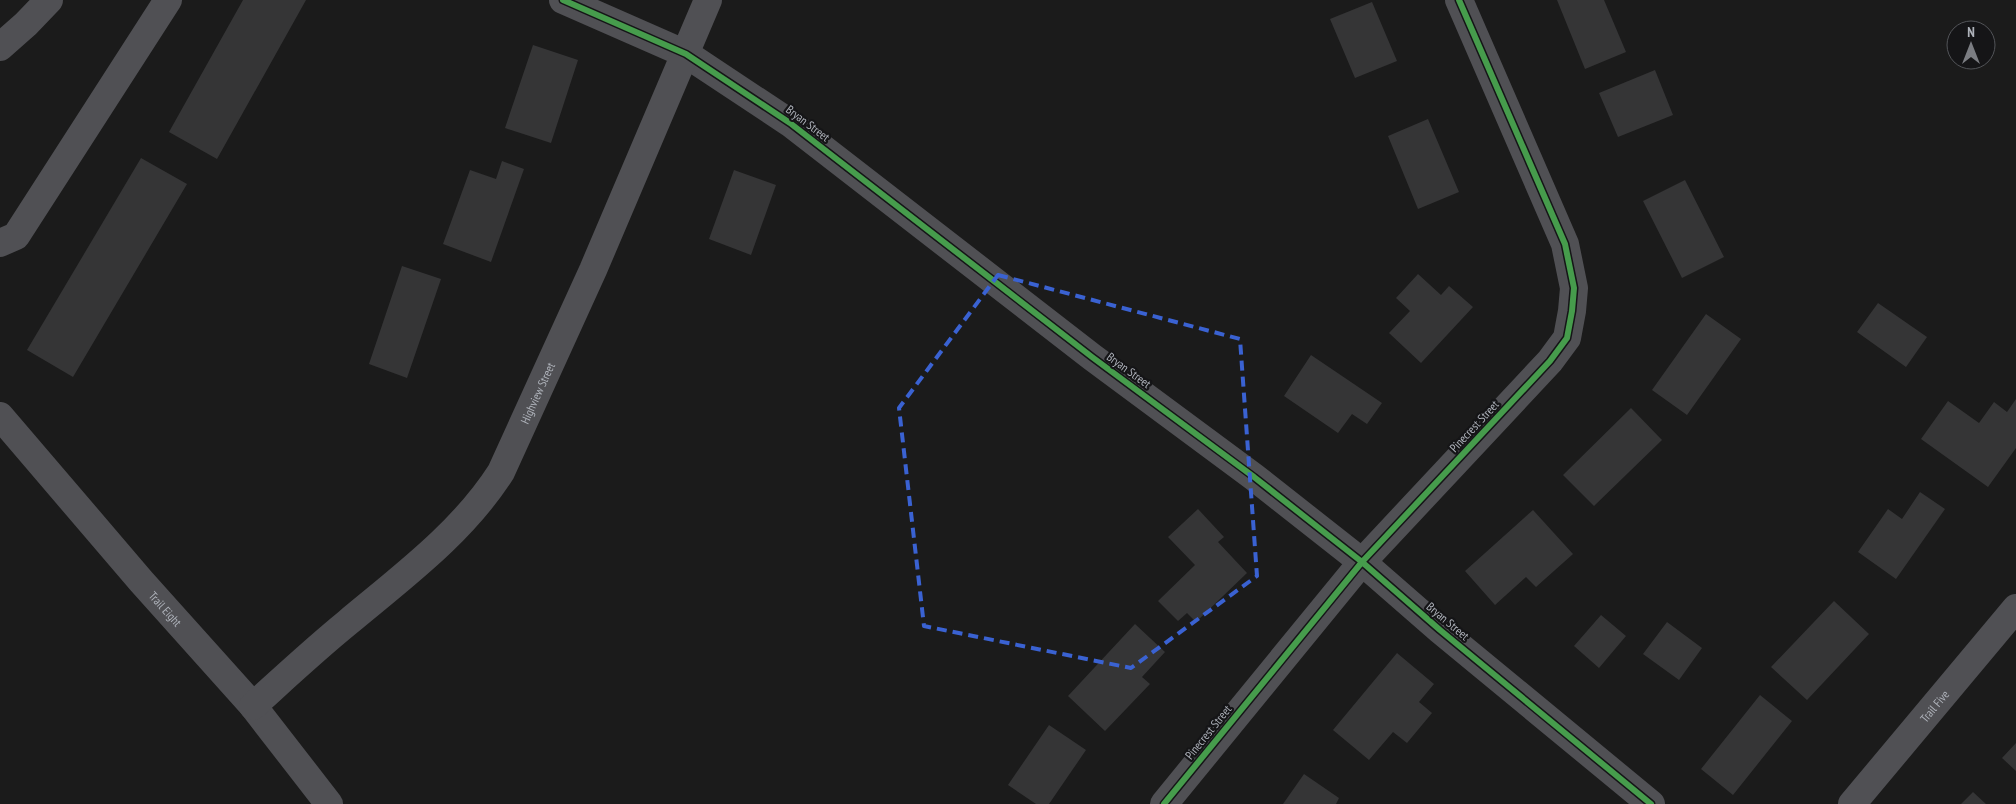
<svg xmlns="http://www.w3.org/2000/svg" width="2016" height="804" font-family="'PT Sans Narrow',sans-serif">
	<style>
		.building { fill: #353536 }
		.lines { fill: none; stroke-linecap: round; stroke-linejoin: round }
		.minor { stroke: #505054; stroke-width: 28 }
		.cycleway-casing { stroke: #151517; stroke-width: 9 }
		.cycleway { stroke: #469c4c; stroke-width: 6 }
		.marked { fill: none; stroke: #3a62d2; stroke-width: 4; stroke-dasharray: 10 6; stroke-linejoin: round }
		.labels { text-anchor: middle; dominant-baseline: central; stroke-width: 4.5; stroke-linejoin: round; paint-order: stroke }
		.street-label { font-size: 12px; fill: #aeb2ba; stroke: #151517 }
	</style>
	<rect width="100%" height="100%" fill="#1b1b1b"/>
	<!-- building -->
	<path class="building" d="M243,0H306L217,159L169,132Z
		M1557,0H1604L1626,52L1585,69Z
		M1372,2L1397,61L1355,78L1330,19Z
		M533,45L578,60L551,143L505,128Z
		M1655,70L1673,115L1618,137L1599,93Z
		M1428,119L1459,192L1418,209L1388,136Z
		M141,158L187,184L73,377L27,350Z
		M502,161L524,169L491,262L443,244L470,170L496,179Z
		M734,170L776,185L751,255L709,239Z
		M1685,180L1724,257L1682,278L1643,201Z
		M402,266L441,279L407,378L369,364Z
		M1418,274L1441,295L1449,286L1473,307L1421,363L1389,333L1410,311L1396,298Z
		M1878,303L1927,337L1906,367L1857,332Z
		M1706,314L1741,339L1687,415L1652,390Z
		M1311,355L1382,403L1367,424L1352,414L1338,433L1284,396Z
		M2016,399V448L1988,487L1921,439L1948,401L1979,423L1994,402L2007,412Z
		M1631,408L1662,440L1594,506L1563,475Z
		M1920,492L1945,509L1896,579L1858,552L1888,509L1902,519Z
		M1198,509L1224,537L1218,542L1247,573L1196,622L1187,613L1178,621L1158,601L1195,565L1168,537Z
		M1533,510L1573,554L1536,587L1526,577L1495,605L1465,571Z
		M1834,601L1869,634L1807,700L1771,667Z
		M1601,615L1626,636L1599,668L1574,646Z
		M1667,622L1702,648L1679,680L1643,654Z
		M1135,624L1165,652L1142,677L1150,684L1105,731L1068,696Z
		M1397,653L1434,684L1419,702L1432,713L1407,743L1393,732L1369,760L1333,730Z
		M1760,695L1792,721L1733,795L1701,769Z
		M1049,725L1086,750L1049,804H1036L1008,785Z
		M2016,743V771L2002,758Z
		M1304,774L1339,798L1336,804H1283Z
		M1973,792L1986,804H1961Z"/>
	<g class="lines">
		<!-- minor -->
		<g class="minor">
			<path d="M563,0L686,54L790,123L1092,357L1254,477L1362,562L1440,630L1651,804"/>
			<path d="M0,47L26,24L49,0"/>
			<path d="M0,243L16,236L168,0"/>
			<path id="s1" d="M0,416L141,581L253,706L329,804"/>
			<path id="s2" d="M253,706C284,678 315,649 347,623C402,577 462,533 501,472L593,270L708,0"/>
			<path d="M1164,804L1362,562L1550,361L1567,338L1572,311L1574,288L1565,244L1459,0"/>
			<path id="s3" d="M1852,804L2016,608"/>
		</g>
		<!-- cycleway casing -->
		<g class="cycleway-casing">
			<path id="cycleway" d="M563,0L686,54L790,123L1092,357L1254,477L1362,562L1440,630L1651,804
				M1164,804L1362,562L1550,361L1567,338L1572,311L1574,288L1565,244L1459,0"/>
		</g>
		<!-- cycleway -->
		<use href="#cycleway" class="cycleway"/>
	</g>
	<!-- marked area -->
	<path class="marked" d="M998,275L1240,339L1257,576L1131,668L924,626L899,408Z"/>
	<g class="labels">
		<!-- street labels -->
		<g class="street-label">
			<text transform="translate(808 123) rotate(37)">Bryan Street</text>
			<text transform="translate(1129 370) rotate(36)">Bryan Street</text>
			<text stroke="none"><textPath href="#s2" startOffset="429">Highview Street</textPath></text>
			<text transform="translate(1474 426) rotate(-47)">Pinecrest Street</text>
			<text stroke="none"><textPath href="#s1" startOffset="254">Trail Eight</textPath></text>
			<text transform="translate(1448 621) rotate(40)">Bryan Street</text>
			<text stroke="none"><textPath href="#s3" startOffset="128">Trail Five</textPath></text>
			<text transform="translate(1208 732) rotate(-51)">Pinecrest Street</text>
		</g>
	</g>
	<!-- north arrow -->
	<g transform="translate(1971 45)"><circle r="24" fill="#151517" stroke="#525458"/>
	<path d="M0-4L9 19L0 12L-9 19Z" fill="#7b7d82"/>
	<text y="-8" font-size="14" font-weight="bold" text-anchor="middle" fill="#aeb2ba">N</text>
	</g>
</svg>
